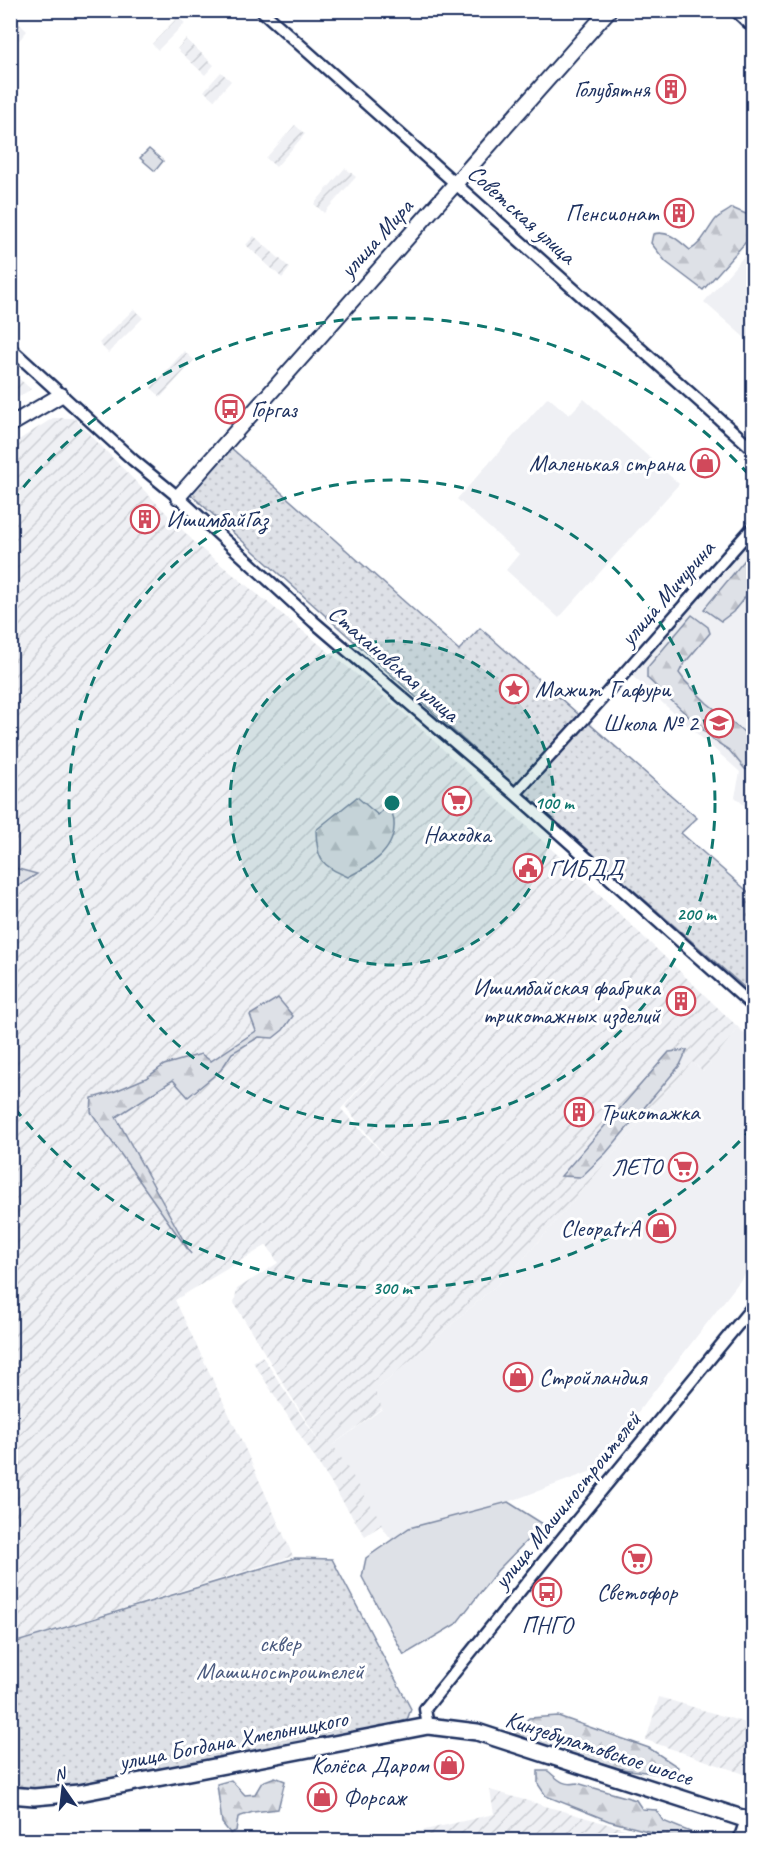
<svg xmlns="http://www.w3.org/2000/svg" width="764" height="1851" font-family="Caveat,sans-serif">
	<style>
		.built { fill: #eff0f4 }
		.industrial { fill: url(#industrial-furrows); fill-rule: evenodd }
		.grass { fill: #dee1e7; stroke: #7c88a2; stroke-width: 1.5 }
		.forest { fill: url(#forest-firs); stroke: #7c88a2; stroke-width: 1.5 }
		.park { fill: url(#park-dots); stroke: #7c88a2; stroke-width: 1.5 }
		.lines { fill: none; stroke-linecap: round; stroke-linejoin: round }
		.minor-casing { stroke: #1b2f5e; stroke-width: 15 }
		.tertiary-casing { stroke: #1b2f5e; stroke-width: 18 }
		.secondary-casing { stroke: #1b2f5e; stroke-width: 20 }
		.minor { stroke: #fff; stroke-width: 10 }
		.tertiary { stroke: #fff; stroke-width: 14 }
		.secondary { stroke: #fff; stroke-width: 15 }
		.ring { fill: none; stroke: #0f766e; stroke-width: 3; stroke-dasharray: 10 8 }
		.labels { text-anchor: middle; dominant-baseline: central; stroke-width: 6; stroke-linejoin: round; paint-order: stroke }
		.poi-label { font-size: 24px; fill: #1b2f5e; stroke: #fff; text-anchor: end }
		.street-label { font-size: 24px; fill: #1b2f5e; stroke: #fff }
		.park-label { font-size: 24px; fill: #4c5c80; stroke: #fff }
		.centre { fill: #0f766e; stroke: #fff; stroke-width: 3 }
		.ring-label { font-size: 18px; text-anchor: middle; font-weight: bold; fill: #0f766e; stroke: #fff; stroke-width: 6; stroke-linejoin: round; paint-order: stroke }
	</style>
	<defs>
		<pattern id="industrial-furrows" width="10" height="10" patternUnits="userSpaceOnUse" patternTransform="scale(1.5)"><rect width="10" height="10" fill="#eff0f4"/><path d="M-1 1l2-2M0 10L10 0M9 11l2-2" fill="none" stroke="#ccced4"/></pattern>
		<pattern id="forest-firs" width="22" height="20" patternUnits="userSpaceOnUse" patternTransform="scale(1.5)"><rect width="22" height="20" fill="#dee1e7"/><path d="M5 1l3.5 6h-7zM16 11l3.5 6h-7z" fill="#bec1c9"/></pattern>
		<pattern id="park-dots" width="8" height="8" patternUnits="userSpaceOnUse" patternTransform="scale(1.5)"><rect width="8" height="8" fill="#dee1e7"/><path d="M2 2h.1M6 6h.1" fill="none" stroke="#bec1c9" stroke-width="1.8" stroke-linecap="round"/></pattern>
	</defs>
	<rect width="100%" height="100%" fill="#fff"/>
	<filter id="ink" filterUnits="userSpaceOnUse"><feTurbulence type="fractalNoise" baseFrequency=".0167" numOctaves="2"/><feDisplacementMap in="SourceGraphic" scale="12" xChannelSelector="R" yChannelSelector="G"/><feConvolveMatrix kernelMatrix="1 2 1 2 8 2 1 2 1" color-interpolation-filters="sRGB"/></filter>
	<g filter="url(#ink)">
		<!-- built -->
		<path class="built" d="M753,246V345L704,302Z
			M548,397L569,415L584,399L679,484L559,618L506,570L519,554L457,499Z
			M753,537V813L735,797L740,772L629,673Z
			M739,1028L753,1042V1264L592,1471L395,1544L325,1451L382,1409L375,1391L514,1270L692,1062L703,1071Z"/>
		<!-- industrial -->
		<path class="industrial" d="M11,16L27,31L19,40L11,33Z
			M178,17L185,23L158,50L152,44Z
			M186,39L214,65L205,75L177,49Z
			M221,72L231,81L214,100L204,91Z
			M295,125L305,134L276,167L266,158Z
			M345,168L356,177L324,213L314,204Z
			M254,236L290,268L282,278L246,245Z
			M134,309L143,318L108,353L99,343Z
			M184,351L194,360L161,397L151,388Z
			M10,371L31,389L11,402H10Z
			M53,418H74L199,547L397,707L560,857L739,1028L703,1071L692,1062L514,1270L375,1391L382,1408L333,1445L383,1524L365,1536L253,1362L262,1356L323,1448L234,1303L237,1289L278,1263L267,1245L175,1300L239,1435L293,1556L11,1643V445ZM414,1025L345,1106L386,1157L341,1109Z
			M659,1697L753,1725V1777L646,1740Z
			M490,1790L663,1840H382L494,1814Z"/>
		<!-- grass -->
		<path class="grass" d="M149,149L163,161L155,171L140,158Z
			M508,1502L543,1524L497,1571L456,1624L404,1655L362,1577L366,1558L409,1528Z"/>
		<!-- forest -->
		<path class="forest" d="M732,208L753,217V234L703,290L666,262L651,243L653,234C669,230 678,240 690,250C703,243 707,230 716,219C720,215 727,212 732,208Z
			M753,550V587L733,612L721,621L704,609Z
			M692,615L708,627L710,633L683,665L679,673L685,681L707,703L744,732L753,752V770L751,771L745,769L729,750L715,741L647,678V668Z
			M357,797L378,815L390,803C391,811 395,819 394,827C393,853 369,866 348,877C321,865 317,861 316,830Z
			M10,867H11L37,874L11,891Z
			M278,998L293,1016L283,1030L273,1038L259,1037L232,1053L221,1070L188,1097L173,1080L116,1117L191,1254L91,1112L92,1098L113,1092L146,1078L164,1065L201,1054L211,1061L256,1031L250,1015Z
			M687,1050L680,1065L606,1153L581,1177L561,1176L669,1052Z
			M558,1716L649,1748L678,1767L675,1776L622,1769L516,1737L514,1732L529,1718Z
			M538,1771H548C559,1780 563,1786 577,1783L636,1800L642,1809L656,1810L663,1821L710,1840H682L609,1821L546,1796L538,1784Z
			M275,1777L285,1781L278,1809L253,1812L238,1817L236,1831L230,1833L222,1823L217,1784L231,1780L245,1795L255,1794L262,1782Z"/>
		<!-- park -->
		<path class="park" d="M229,446L459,650L480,628L697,818L681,833L753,896V995L506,778L189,493Z
			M295,1558L332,1559L411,1709L407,1720L325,1741L75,1788L11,1789L10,1644Z"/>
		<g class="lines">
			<!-- minor casing -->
			<g class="minor-casing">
				<path id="minor" d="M261,10L754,450
					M735,10L754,28
					M10,348L133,460L178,497L314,622L515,794L754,1007
					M515,794L583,720L754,526
					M428,1726L425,1709L565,1535L754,1305
					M739,1840L746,1820"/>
			</g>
			<!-- tertiary casing -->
			<g class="tertiary-casing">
				<path id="tertiary" d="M10,425L61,395
					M178,497L609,10"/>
			</g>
			<!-- secondary casing -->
			<g class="secondary-casing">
				<path id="secondary" d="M10,1795L34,1797L79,1793L428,1726L477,1732L754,1822"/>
			</g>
			<!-- minor -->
			<use href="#minor" class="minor"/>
			<!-- tertiary -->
			<use href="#tertiary" class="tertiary"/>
			<!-- secondary -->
			<use href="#secondary" class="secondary"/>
		</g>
	</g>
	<!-- distance rings -->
	<circle cx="392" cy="803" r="162" fill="#0f766e" fill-opacity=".12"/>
	<g class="ring">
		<circle cx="392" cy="803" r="162"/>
		<circle cx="392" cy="803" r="323"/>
		<path d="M752 1128A485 485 0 0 1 12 1105M12 501A485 485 0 0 1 752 478"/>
	</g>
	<!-- icons -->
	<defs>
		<g id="building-ring" transform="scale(1.5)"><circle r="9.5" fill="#fff" stroke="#d1495b" stroke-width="1.5"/><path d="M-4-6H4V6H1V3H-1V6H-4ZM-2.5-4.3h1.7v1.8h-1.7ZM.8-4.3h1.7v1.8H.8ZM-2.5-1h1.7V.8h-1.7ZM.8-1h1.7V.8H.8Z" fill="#d1495b"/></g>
		<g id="bus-ring" transform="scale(1.5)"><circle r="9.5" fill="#fff" stroke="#d1495b" stroke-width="1.5"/><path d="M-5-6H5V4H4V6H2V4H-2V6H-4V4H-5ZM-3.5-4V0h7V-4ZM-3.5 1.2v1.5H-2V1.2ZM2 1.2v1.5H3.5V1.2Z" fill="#d1495b"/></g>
		<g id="shop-ring" transform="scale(1.5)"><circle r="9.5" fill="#fff" stroke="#d1495b" stroke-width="1.5"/><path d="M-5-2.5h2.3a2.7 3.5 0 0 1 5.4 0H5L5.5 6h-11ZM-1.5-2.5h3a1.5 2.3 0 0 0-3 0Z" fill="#d1495b"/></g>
		<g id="sight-ring" transform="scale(1.5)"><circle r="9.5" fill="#fff" stroke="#d1495b" stroke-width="1.5"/><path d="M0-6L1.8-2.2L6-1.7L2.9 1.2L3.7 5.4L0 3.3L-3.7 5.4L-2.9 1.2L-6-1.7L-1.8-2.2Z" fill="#d1495b"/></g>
		<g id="school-ring" transform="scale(1.5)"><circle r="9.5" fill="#fff" stroke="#d1495b" stroke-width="1.5"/><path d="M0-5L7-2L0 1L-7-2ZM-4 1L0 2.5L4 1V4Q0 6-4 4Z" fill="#d1495b"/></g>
		<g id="supermarket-ring" transform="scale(1.5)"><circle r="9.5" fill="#fff" stroke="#d1495b" stroke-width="1.5"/><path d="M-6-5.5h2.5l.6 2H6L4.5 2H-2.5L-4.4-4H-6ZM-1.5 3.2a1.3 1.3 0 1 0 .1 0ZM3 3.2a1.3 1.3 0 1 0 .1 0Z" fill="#d1495b"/></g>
		<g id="civic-ring" transform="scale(1.5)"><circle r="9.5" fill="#fff" stroke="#d1495b" stroke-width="1.5"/><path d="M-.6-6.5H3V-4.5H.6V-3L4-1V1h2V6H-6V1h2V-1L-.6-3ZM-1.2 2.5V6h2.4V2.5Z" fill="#d1495b"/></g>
	</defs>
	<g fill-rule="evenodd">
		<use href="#building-ring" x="671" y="89"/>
		<use href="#building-ring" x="679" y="213"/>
		<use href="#bus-ring" x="230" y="409"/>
		<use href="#shop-ring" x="705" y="463"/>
		<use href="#building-ring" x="145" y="519"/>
		<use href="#sight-ring" x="514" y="689"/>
		<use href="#school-ring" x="719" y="723"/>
		<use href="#supermarket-ring" x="457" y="801"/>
		<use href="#civic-ring" x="528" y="868"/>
		<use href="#building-ring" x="681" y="1001"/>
		<use href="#building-ring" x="579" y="1112"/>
		<use href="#supermarket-ring" x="683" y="1167"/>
		<use href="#shop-ring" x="661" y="1228"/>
		<use href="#shop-ring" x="518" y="1377"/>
		<use href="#supermarket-ring" x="637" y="1559"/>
		<use href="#bus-ring" x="547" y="1592"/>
		<use href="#shop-ring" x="449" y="1765"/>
		<use href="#shop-ring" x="322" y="1797"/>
	</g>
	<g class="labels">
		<!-- poi labels -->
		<g class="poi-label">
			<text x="650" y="89">Голубятня</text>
			<text x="658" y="213">Пенсионат</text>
			<text x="251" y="409" text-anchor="start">Горгаз</text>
			<text x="684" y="463">Маленькая страна</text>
			<text x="166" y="519" text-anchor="start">ИшимбайГаз</text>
			<text x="535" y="689" text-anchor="start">Мажит Гафури</text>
			<text x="698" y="723">Школа № 2</text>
			<text x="457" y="834" text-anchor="middle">Находка</text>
			<text x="549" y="868" text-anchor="start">ГИБДД</text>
			<text x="660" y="987">Ишимбайская фабрика<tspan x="660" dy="28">трикотажных изделий</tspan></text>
			<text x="600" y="1112" text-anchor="start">Трикотажка</text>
			<text x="662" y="1167">ЛЕТО</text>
			<text x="640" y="1228">CleopatrA</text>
			<text x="539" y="1377" text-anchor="start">Стройландия</text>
			<text x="637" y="1592" text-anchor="middle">Светофор</text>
			<text x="547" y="1625" text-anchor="middle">ПНГО</text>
			<text x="428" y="1765">Колёса Даром</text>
			<text x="343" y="1797" text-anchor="start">Форсаж</text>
		</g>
		<!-- street labels -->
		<g class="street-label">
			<text transform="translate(522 214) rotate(42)">Советская улица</text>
			<text transform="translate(376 238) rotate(-48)">улица Мира</text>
			<text transform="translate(667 593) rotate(-49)">улица Мичурина</text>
			<text transform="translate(394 663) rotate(41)">Стахановская улица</text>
			<text transform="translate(567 1500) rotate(-51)">улица Машиностроителей</text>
			<text transform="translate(233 1740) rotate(-11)">улица Богдана Хмельницкого</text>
			<text transform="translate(599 1748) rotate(18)">Кинзебулатовское шоссе</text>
		</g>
		<!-- park labels -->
		<g class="park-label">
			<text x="280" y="1643">сквер<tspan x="280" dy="28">Машиностроителей</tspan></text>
		</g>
	</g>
	<circle cx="392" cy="803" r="9" class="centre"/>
	<g class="ring-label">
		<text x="554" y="809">100 m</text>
		<text x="696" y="920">200 m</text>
		<text x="392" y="1294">300 m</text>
	</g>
	<!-- margin -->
	<rect width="764" height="1851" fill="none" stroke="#fff" stroke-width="36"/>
	<rect x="18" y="18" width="728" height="1815" fill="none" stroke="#1b2f5e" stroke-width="2" filter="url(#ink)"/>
	<!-- north arrow -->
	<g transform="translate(63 1788) rotate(346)" stroke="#ffffff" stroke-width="4.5" paint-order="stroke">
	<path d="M0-4.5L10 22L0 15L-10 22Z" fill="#1b2f5e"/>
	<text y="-9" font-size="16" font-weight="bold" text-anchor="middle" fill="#1b2f5e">N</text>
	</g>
</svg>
